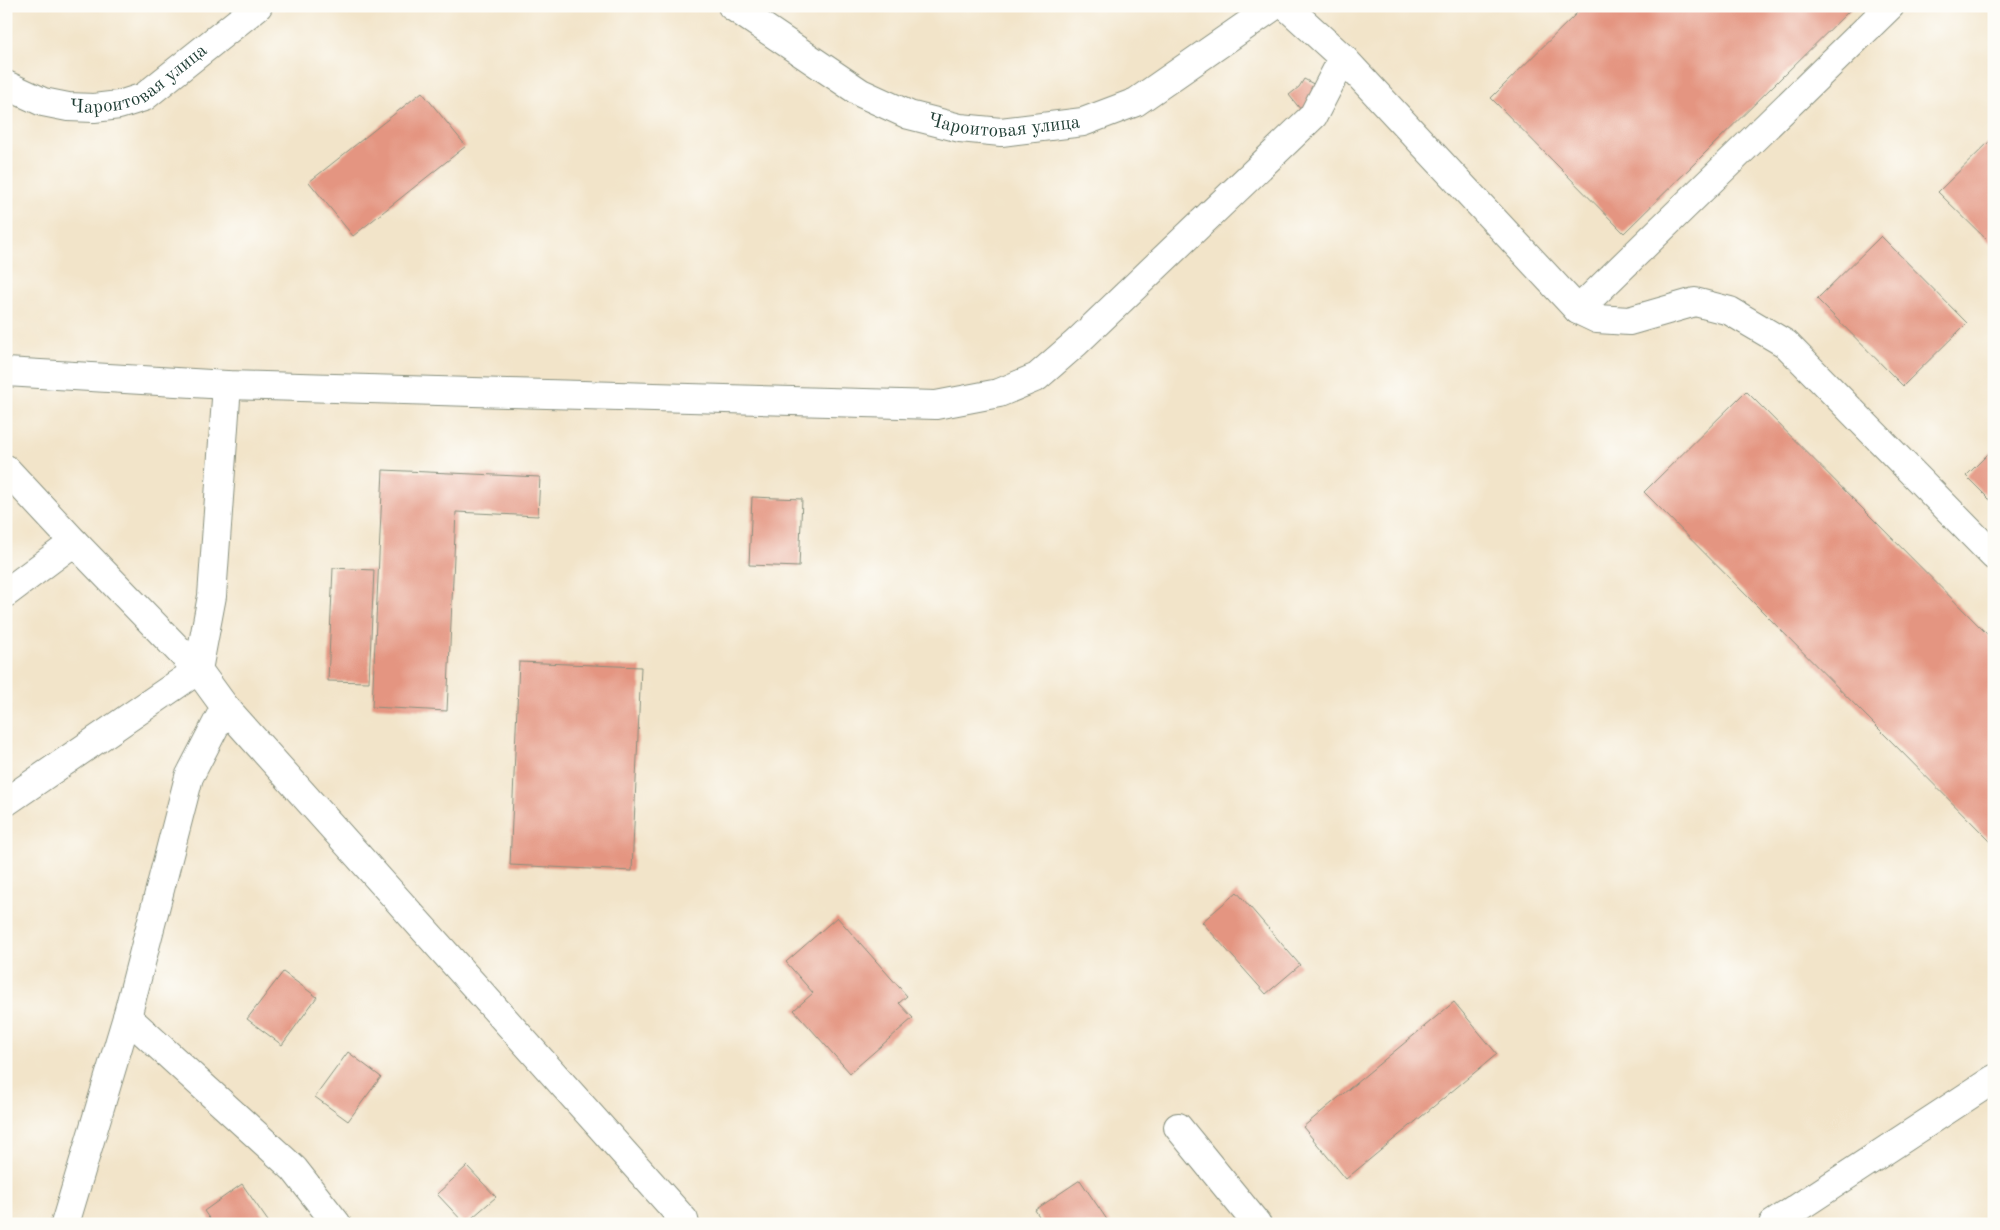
<svg xmlns="http://www.w3.org/2000/svg" width="2000" height="1230" font-family="'Old Standard TT',serif">
	<style>
		.building { fill: #e49581 }
		.lines { fill: none; stroke-linecap: round; stroke-linejoin: round }
		.minor-casing { stroke: #88907e; stroke-width: 30 }
		.minor { stroke: #fff; stroke-width: 28 }
		.labels { text-anchor: middle; dominant-baseline: central; stroke-width: 4.5; stroke-linejoin: round; paint-order: stroke }
		.street-label { font-size: 19px; fill: #1f3d34; stroke: #fdfcf7 }
	</style>
	<rect width="100%" height="100%" fill="#fdfcf7"/>
	<filter id="ink" filterUnits="userSpaceOnUse"><feTurbulence type="fractalNoise" baseFrequency=".02" numOctaves="2"/><feDisplacementMap in="SourceGraphic" scale="10" xChannelSelector="R" yChannelSelector="G"/><feConvolveMatrix kernelMatrix="1 2 1 2 8 2 1 2 1" color-interpolation-filters="sRGB"/></filter>
	<filter id="wash" filterUnits="userSpaceOnUse"><feTurbulence type="fractalNoise" baseFrequency=".0096" numOctaves="4" result="noise"/><feDisplacementMap in="SourceGraphic" scale="20" xChannelSelector="R" yChannelSelector="G"/><feGaussianBlur stdDeviation="1.12" result="paint"/><feColorMatrix in="noise" values="0 0 0 0 0 0 0 0 0 0 0 0 0 0 0 0 0 1.4 0 .05"/><feComposite in="paint" operator="in"/></filter>
	<g filter="url(#wash)">
		<rect width="100%" height="100%" fill="#f2e4c9"/>
		<g id="blocks">
			<!-- building -->
			<path class="building" d="M1584,6H1854L1624,233L1491,98Z
				M1304,79L1325,90L1309,120L1289,95L1299,87Z
				M422,92L466,146L353,236L309,182Z
				M1994,137V247L1938,192Z
				M1881,236L1967,323L1903,386L1817,299Z
				M1746,391L1994,641V845L1644,492Z
				M1994,448V504L1966,476Z
				M383,470L540,477L538,516L456,512L447,711L372,707Z
				M752,497L802,499L799,567L749,565Z
				M333,568L374,570L369,682L328,681Z
				M519,662L641,667L632,871L510,865Z
				M1237,892L1300,965L1266,994L1202,922Z
				M837,917L907,996L899,1003L913,1018L850,1073L794,1010L813,993L786,962Z
				M283,972L317,997L282,1045L247,1019Z
				M1454,1002L1497,1054L1346,1179L1303,1127Z
				M348,1052L381,1077L348,1121L315,1097Z
				M467,1166L496,1197L465,1224L437,1194Z
				M1080,1180L1110,1224H1044L1035,1210Z
				M242,1184L270,1224H213L204,1211Z"/>
		</g>
	</g>
	<g filter="url(#ink)">
		<use href="#blocks" fill-opacity="0" stroke="#88907e" stroke-width="1"/>
		<g class="lines">
			<!-- minor casing -->
			<g class="minor-casing">
				<g id="minor">
					<path id="s1" d="M732,6L861,93L909,115L960,128L1001,132L1083,122L1136,102L1274,6"/>
					<path d="M1286,6L1343,58L1578,310L1597,319L1629,321L1695,302L1730,311L1786,344L1994,556"/>
					<path id="s2" d="M6,85L43,102L68,107L94,108L119,105L144,97L258,6"/>
					<path d="M1578,310L1890,6"/>
					<path d="M6,372L227,385L936,405L999,393L1037,377L1076,343L1313,116L1343,58"/>
					<path d="M6,469L74,542L198,670L225,707L684,1220L685,1224"/>
					<path d="M6,593L74,542"/>
					<path d="M6,802L198,670L212,596L227,385"/>
					<path d="M127,1017L294,1169L337,1224"/>
					<path d="M1178,1127L1257,1224"/>
					<path d="M65,1224L127,1017L189,777L225,707"/>
					<path d="M1773,1224L1994,1079"/>
				</g>
			</g>
			<!-- minor -->
			<use href="#minor" class="minor"/>
		</g>
	</g>
	<g class="labels">
		<!-- street labels -->
		<g class="street-label">
			<text stroke="none"><textPath href="#s2" startOffset="145">Чароитовая улица</textPath></text>
			<text stroke="none"><textPath href="#s1" startOffset="305">Чароитовая улица</textPath></text>
		</g>
	</g>
	<!-- margin -->
	<rect width="2000" height="1230" fill="none" stroke="#fdfcf7" stroke-width="25"/>
</svg>
